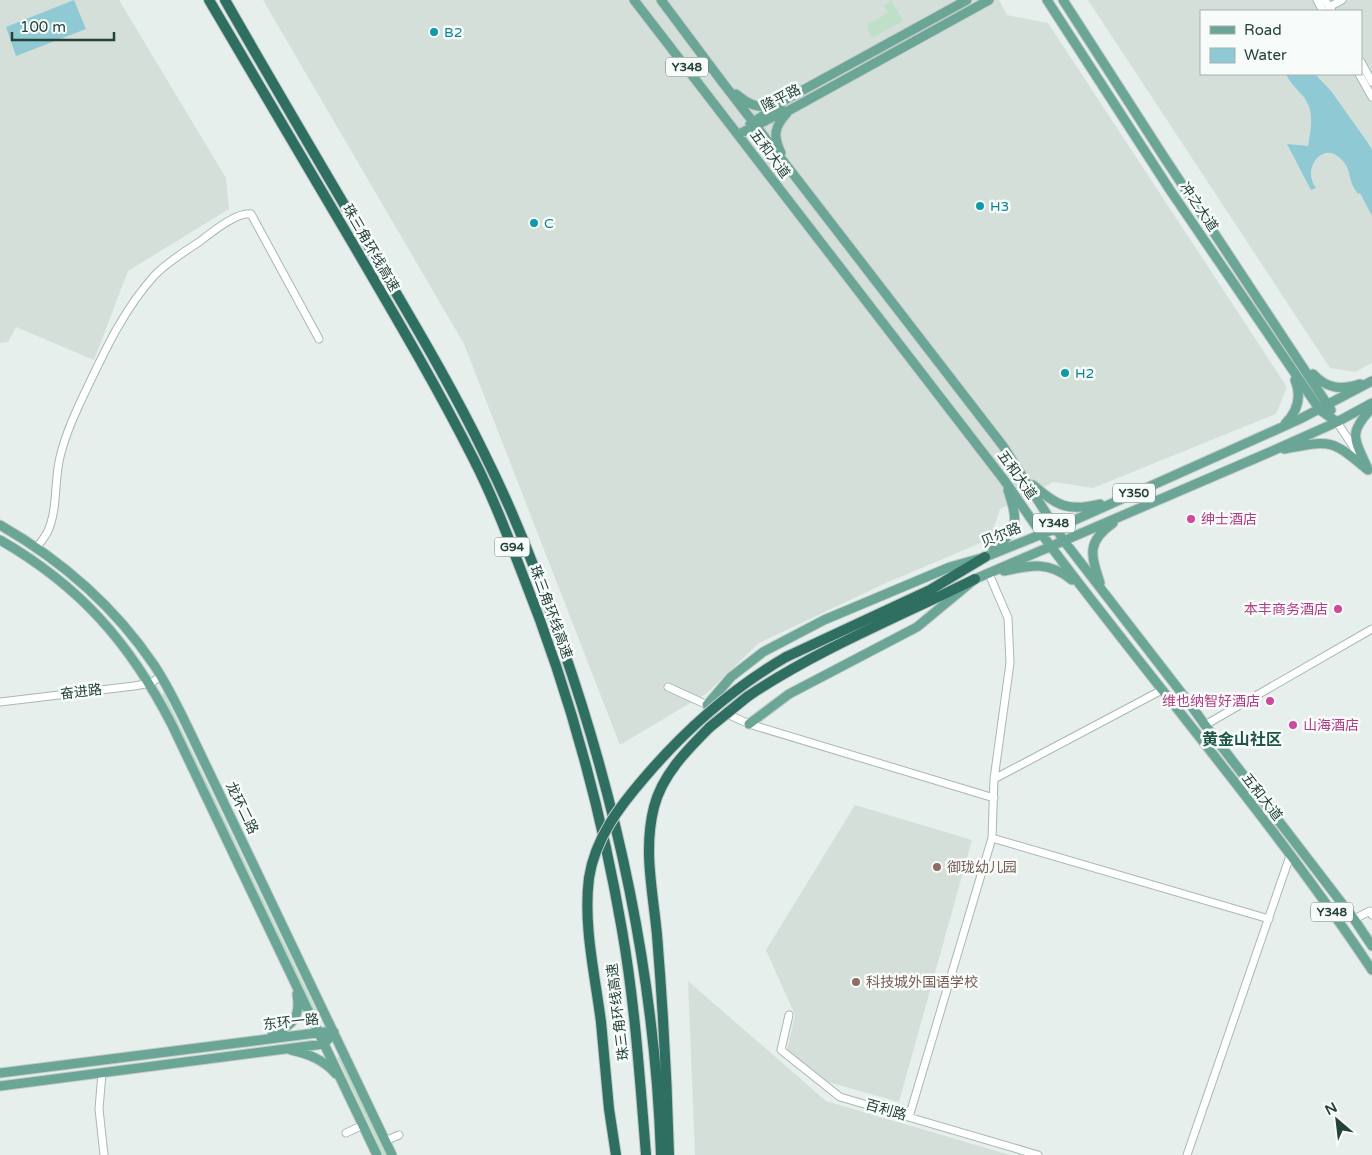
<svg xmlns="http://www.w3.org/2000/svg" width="1372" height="1155" font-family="'Varela Round','Noto Sans SC',sans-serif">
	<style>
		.built { fill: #d4dfda; fill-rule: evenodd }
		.green { fill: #bfe0c8 }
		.water { fill: #8ec9d4 }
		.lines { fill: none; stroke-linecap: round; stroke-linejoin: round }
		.minor-casing { stroke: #a8b8b2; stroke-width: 9 }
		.major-casing { stroke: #c2cac8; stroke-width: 11 }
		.highway-casing { stroke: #c2cac8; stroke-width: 12 }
		.minor { stroke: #fff; stroke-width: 7 }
		.major { stroke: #6aa596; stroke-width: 9 }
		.highway { stroke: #2f6f62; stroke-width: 10 }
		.highway-bridge-casing { stroke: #c2cac8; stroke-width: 12; stroke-linecap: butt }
		.highway-bridge { stroke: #2f6f62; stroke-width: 10 }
		.culture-dot { fill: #0f9aa8; stroke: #f7fbf9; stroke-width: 2 }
		.hotel-dot { fill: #d1479c; stroke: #f7fbf9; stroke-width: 2 }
		.education-dot { fill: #8d6e63; stroke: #f7fbf9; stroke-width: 2 }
		.labels { text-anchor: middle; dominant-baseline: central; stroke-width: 5; stroke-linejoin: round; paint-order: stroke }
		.shield { fill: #f7fbf9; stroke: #637a73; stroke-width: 1 }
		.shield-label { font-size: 12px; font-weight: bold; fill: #24423a }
		.culture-label { font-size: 14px; fill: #0d838f; stroke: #f7fbf9; text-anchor: start }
		.street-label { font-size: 14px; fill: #24423a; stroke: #f7fbf9 }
		.hotel-label { font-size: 14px; fill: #b23c85; stroke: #f7fbf9; text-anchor: start }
		.education-label { font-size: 14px; fill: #785e54; stroke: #f7fbf9; text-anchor: start }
		.quarter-label { font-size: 16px; font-weight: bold; fill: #1f5548; stroke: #f7fbf9 }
	</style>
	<rect width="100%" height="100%" fill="#e6efeb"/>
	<!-- built -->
	<path class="built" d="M0,0H119L226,178L229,209L128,271L94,360L16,327L8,342L0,343Z
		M263,0H999L1007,15L1048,23L1287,387L1276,414L1093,488L1054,482L1000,509L990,539L886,583L759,643L707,693L620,745L464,344Z
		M1088,0H1372V363L1355,372L1330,368ZM1201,11H1361V74H1201Z
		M855,805L972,840L899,1102L814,1078L787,1050L795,1015L766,950Z
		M688,981L826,1101L1010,1155H695Z"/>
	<!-- green -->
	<path class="green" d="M889,0H891L903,21L872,38L867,28L868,24L888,13L884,5L890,2Z
		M164,693L318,1014L316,1015L162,694Z
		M337,1057H340L386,1155H383Z"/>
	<!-- water -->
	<path class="water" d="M74,0L86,29L16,56L6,27Z
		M1286,74H1315L1331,91L1368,143L1372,150V216L1360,193L1358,194C1356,191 1353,187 1352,184C1349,175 1349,166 1341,159C1323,140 1301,169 1316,188L1311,190L1287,144L1308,146C1311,129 1315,110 1303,96C1297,89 1290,83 1286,74Z"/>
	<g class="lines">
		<!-- minor casing -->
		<g class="minor-casing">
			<path id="minor" d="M1317,0L1323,11
				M1325,0L1332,11
				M1329,7L1342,0
				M1361,62L1372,82
				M1359,74L1372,97
				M1337,422L1358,454
				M37,547C41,542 45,537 48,531C58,508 54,481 60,457C66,432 77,409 88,386C106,348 125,308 154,276C166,263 184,252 199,242C211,233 236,212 251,214L319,339
				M668,687L749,724L994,798
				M0,702L134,686L151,683L161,676
				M1205,725L1372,629
				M994,779L1162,690
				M992,838L1269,919
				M1354,919L1370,911L1372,915
				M789,1015L781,1050L840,1097L1038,1155
				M102,1073L99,1109L104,1155
				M909,1117L992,838L994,779L1010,663L1008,618L989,574
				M346,1133L363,1125
				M385,1141L399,1135
				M1187,1155L1290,856"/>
		</g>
		<!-- major casing -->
		<g class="major-casing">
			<path id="major" d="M634,0L1004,480C1020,502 1035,526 1052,548C1158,689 1274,823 1372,970
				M661,0L723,83L1003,446L1064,541L1187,700L1205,725L1354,919L1372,946
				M1047,0L1170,190L1320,410L1337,422
				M1063,0L1164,157L1331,410
				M736,94C748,104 760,111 776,103
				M750,124L780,105L783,101L967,0
				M739,134L783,112L788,111L989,0
				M781,153C773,136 774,127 787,113
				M1313,374C1327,389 1341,390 1360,384
				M1285,424C1298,411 1302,397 1295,380
				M1284,449C1331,440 1331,439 1368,470
				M1367,467C1354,438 1348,433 1372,408
				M1033,485C1057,506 1068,512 1100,504
				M0,525C61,560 114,606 154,665C168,686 179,709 190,732L392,1155
				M0,540C80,586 130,643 172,725L377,1155
				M993,550C1019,529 1018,521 1008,490
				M1004,571C1031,565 1049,561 1072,580
				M1100,583C1091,555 1086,542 1113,523
				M707,705L731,677L763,652L824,620L950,567L985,557L1057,528L1300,419L1372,381
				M749,724L789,694L917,627L975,579L1270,452L1337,422L1372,403
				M272,1035C293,1025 301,1018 297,994
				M291,1050C309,1054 324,1060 336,1074
				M0,1073L324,1032
				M0,1086L324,1044L334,1032"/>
		</g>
		<!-- highway casing -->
		<g class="highway-casing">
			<path id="highway" d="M209,0C257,81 305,163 353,244C394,314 436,385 473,458C492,495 507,534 522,573C568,688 601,808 622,930C635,1004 640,1080 646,1155
				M225,0C273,84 322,167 371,250C410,317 450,383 484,453C515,515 540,579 562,645C619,809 655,981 661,1155
				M786,657L930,590L985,557
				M747,697C818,649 899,617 975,579
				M601,1022L609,1109L616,1155
				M669,1155C667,1082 663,1008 657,935C653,892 643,850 654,807C662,775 687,750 710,727"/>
		</g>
		<!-- minor -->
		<use href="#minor" class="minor"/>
		<!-- major -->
		<use href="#major" class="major"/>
		<!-- highway -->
		<use href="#highway" class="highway"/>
		<!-- highway-bridge casing -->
		<g class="highway-bridge-casing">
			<path id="highway-bridge" d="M710,727L747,697
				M601,1022C595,975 583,925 589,878C595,838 620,806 645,777C686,729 731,689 786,657"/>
		</g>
		<!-- highway-bridge -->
		<use href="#highway-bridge" class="highway-bridge"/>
	</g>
	<!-- markers -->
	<g class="culture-dot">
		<circle cx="434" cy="32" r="5"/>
		<circle cx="980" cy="206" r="5"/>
		<circle cx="534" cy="223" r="5"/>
		<circle cx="1065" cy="373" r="5"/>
	</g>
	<g class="hotel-dot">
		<circle cx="1191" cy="519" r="5"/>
		<circle cx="1338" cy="609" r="5"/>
		<circle cx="1270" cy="701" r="5"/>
		<circle cx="1293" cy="725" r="5"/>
	</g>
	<g class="education-dot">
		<circle cx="937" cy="867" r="5"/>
		<circle cx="856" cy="982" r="5"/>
	</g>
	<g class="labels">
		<!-- shield labels -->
		<g class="shield">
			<rect x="666" y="57.5" width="42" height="19" rx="4"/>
			<rect x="1113" y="483.5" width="42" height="19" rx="4"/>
			<rect x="1033" y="513.5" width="42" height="19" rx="4"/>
			<rect x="494.5" y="537.5" width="35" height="19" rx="4"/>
			<rect x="1311" y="902.5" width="42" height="19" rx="4"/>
		</g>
		<g class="shield-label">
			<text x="687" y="67">Y348</text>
			<text x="1134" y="493">Y350</text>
			<text x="1054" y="523">Y348</text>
			<text x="512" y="547">G94</text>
			<text x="1332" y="912">Y348</text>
		</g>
		<!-- culture labels -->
		<g class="culture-label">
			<text x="444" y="32">B2</text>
			<text x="990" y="206">H3</text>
			<text x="544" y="223">C</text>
			<text x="1075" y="373">H2</text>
		</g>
		<!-- street labels -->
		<g class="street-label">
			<text transform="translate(781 98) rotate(-27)">隆平路</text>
			<text transform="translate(770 154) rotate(53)">五和大道</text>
			<text transform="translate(1199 207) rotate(56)">冲之大道</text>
			<text transform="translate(371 248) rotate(60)">珠三角环线高速</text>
			<text transform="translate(1017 475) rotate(54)">五和大道</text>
			<text transform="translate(1001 535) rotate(-23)">贝尔路</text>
			<text transform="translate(551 612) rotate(70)">珠三角环线高速</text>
			<text transform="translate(81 692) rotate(-7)">奋进路</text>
			<text transform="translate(1262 797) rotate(52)">五和大道</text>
			<text transform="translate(242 808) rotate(64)">龙环二路</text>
			<text transform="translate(618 1012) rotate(-97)">珠三角环线高速</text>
			<text transform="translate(291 1022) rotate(-6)">东环一路</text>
			<text transform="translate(886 1110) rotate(16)">百利路</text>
		</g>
		<!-- hotel labels -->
		<g class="hotel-label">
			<text x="1201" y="519">绅士酒店</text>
			<text x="1328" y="609" text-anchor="end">本丰商务酒店</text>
			<text x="1260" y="701" text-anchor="end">维也纳智好酒店</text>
			<text x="1303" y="725">山海酒店</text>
		</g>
		<!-- education labels -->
		<g class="education-label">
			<text x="947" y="867">御珑幼儿园</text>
			<text x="866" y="982">科技城外国语学校</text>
		</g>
		<!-- quarter labels -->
		<g class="quarter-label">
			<text x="1242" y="740">黄金山社区</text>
		</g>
	</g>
	<!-- legend -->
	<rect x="1200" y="10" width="162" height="65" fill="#f7fbf9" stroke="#a3b1ad"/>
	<rect x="1210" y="26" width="25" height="8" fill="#6aa596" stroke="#a3b1ad"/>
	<text x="1244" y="35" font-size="15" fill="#24423a">Road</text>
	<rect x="1210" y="48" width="25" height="15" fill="#8ec9d4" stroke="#a3b1ad"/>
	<text x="1244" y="60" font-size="15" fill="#24423a">Water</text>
	<!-- north arrow -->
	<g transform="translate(1337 1120) rotate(332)" stroke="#f7fbf9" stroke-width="4" paint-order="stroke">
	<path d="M0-4L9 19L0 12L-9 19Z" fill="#24423a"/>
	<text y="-8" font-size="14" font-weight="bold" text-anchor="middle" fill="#24423a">N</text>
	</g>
	<!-- scale -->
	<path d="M12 32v8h102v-8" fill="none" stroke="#24423a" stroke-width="2.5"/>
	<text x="20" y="32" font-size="15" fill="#24423a" stroke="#f7fbf9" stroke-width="4" paint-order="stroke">100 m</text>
</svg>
